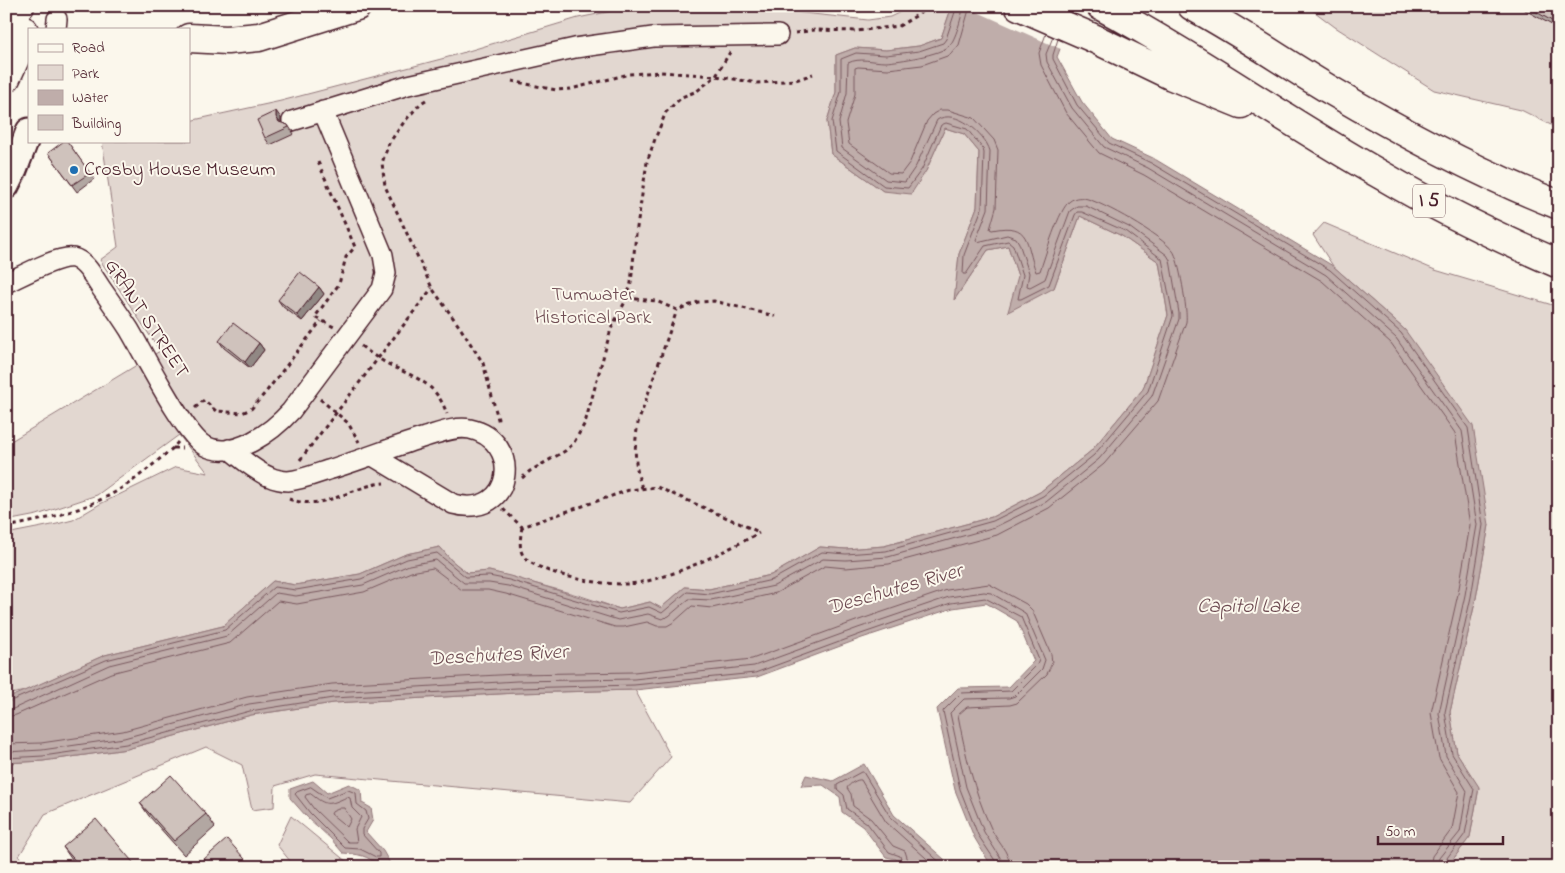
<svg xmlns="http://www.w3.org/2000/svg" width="1565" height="873" font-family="'Indie Flower',sans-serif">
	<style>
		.green { fill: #e2d7d0; stroke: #967b7e }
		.water { fill: #bfadaa; stroke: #907477 }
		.pier { fill: #fbf7ec }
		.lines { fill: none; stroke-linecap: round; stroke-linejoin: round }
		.shore { stroke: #79585e; stroke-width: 1 }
		.minor-tunnel { stroke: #d8ccc5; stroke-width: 19; stroke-dasharray: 19 9; stroke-linecap: butt }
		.minor-casing { stroke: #4a1f2b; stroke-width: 22 }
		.major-casing { stroke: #4a1f2b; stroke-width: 29 }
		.highway-casing { stroke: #4a1f2b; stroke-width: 31 }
		.path { stroke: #4a1f2b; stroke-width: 3; stroke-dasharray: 4 4; stroke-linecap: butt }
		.minor { stroke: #fbf7ec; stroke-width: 19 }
		.major { stroke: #fbf7ec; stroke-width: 25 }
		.highway { stroke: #fbf7ec; stroke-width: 28 }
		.wall { fill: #b2a7a2; stroke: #4a1f2b }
		.shaded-wall { fill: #918884; stroke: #4a1f2b }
		.building { fill: #cfc2bc; stroke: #4a1f2b }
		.poi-dot { fill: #1f6fb2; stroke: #fbf7ec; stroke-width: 2 }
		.labels { text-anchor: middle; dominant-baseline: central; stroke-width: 4; stroke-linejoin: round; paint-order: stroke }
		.shield { fill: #fbf7ec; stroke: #7f6065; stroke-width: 1 }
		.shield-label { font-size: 19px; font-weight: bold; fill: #4a1f2b }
		.poi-label { font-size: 20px; fill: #4a1f2b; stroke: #fbf7ec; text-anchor: start }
		.park-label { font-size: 20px; fill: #704d54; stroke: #fbf7ec }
		.street-label { font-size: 20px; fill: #4a1f2b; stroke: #fbf7ec }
		.water-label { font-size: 21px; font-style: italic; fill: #6d4a51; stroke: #fbf7ec }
	</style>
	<rect width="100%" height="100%" fill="#fbf7ec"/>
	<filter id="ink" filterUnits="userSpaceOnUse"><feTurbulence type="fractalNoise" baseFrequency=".02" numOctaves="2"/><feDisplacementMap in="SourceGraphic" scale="10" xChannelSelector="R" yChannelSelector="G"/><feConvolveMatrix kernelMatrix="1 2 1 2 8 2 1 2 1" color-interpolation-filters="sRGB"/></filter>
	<g filter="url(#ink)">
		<!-- green -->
		<path class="green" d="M664,6H738L868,20L890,17L913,6H945L951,9L941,38L919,46L886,50L855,48L836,55V92L827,121L831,154L883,191L926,171L945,128L964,134L979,152L977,207L959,254L955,299L988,250L1008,246L1018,276L1054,288L1080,216L1122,236L1159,262L1168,315L1143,389L1091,451L1040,492L992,517L884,546L846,549L820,547L771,575L709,589L685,587L661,608L650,602L620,609L581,596L489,571L467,573L451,560L440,547L406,554L360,574L295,585L273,581L223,626L105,655L25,691L6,695V534L57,524L73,520L100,504L176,467L208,473L179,435L97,495L37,515L6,521V444L160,351L100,260L118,247L102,141H189V121L281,101L445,58L578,18L612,11Z
			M1307,6H1532L1559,28V129L1521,110L1434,90L1335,27Z
			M1324,223L1435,270L1559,307V867H1447L1470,837L1479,788L1457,753L1450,712L1476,598L1489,525L1405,330L1333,266L1313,235Z
			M635,690L671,757L630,803L315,774L275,786L274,807L252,810L242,765L206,747L45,814L19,856L25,867H6V763L43,761L127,749L251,715L334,703L517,693Z
			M291,816L353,867H295L277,845Z"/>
		<!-- water -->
		<path class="water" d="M952,6H1076L1057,57L1082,102L1112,139L1153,158L1333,266L1405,330L1473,426L1489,525L1476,598L1450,712L1457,753L1479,787L1470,837L1447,867H992L974,837L955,790L937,709L958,688L1009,687L1034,661L1017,621L986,603L953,608L862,638L757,677L635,690L517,693L334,703L251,715L127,749L43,761L6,763V699L105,655L223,626L273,581L295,585L360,574L406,554L440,547L451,560L467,573L489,571L510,576L620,609L650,602L661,608L685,587L709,589L771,575L820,547L846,549L884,546L992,517L1040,492L1091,451L1143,389L1168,315L1159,262L1122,236L1080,216L1054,288L1008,312L1018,276L1008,246L988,250L954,300L959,254L977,207L979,152L964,134L945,128L926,171L911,194L883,191L831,154L827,121L836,92V55L855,48L886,50L919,46L941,38Z
			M864,764L894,815L953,867H899L896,859L886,857L863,827L842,812L840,797L823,785L801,786L806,775L833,781Z
			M313,781L327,793L349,784L361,790L362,803L371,808L373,820L366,832L383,851L392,867H378C370,855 356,854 343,853L331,839L306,816L290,798V789Z"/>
		<!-- pier -->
		<path class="pier" d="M964,6H1078L1063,50Z"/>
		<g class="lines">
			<!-- shore -->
			<path class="shore" d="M1046,34L1039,53L1041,65L1066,113L1099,153L1144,175L1322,281L1391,343L1455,433L1470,525L1458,594L1431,713L1439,758L1459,792L1452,829L1432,856L1430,867
				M1053,37L1046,54L1047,62L1072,108L1104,147L1148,168L1326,275L1396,338L1462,431L1477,525L1465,595L1439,713L1446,756L1467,791L1460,832L1439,858L1437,867
				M1058,39L1053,55V59L1077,105L1109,143L1151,163L1330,270L1401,333L1468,428L1483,525L1471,597L1445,712L1452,754L1474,789L1465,834L1444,862V867
				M6,703L106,660L225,630L274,587L296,590L361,579L407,559L437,553L466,577L489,576L509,580L619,613L649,607L662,613L687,592L710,594L772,580L822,552L846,554L886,551L993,521L1043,496L1094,455L1148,391L1173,316L1162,259L1125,231L1082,212H1077L1075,215L1049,285L1021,299H1018L1023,275L1013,245L1008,241L985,246L966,274H963L964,255L982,208L984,153L983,149L967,129L946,123L941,125L922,169L908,188L884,186L836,151L832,121L841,92V59L856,53L886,55L919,51L943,43L946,39L957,6
				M6,710L13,709L109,665L227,636L276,593L296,596L363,585L409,565L436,560L464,583H489L508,586L618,620L648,614L662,619L669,616L689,599L711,600L774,586L823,559L846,560L888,557L995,527L1046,502L1099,459L1152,396L1179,319V313L1170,260L1167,255L1129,227L1086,206H1077L1070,211L1045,279L1030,287L1027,286L1029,273L1019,243L1016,238L1007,235L977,242L976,240L988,209L990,151C985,133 955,108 937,120L916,166L905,182L886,180L842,148L839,122L847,93L848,63C860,57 872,62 886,62C899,61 940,55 949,46C955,41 963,14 963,6
				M6,717L16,715L111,673L230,643L278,601L297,604L364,592L411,572L433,568L462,590H488L506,594L615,627H624L647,622L657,626H667L674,622L692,606L712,608L776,593L825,566L846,568L889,564L997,535L1049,508L1104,464L1158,401L1186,322C1188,312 1179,258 1173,251C1162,236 1103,202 1084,198C1079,197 1074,198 1070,201C1059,208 1045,257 1040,271L1036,272C1025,243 1032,222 992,230L990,229L996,208L998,150L994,140L974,118L948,110H940L933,114L927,121L910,162L901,174L889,173L849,144L846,123L855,94V68L858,67L888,69L922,65L950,55L959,45L970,6
				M6,744L41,743L123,731L247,697L332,684L517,674L634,672L752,659L856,621L947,590L989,584L1026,604L1032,610L1051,654L1052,663L1047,674L1017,703L1010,705L967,707L958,715C965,753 974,791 990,826C995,840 1010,851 1010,867
				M6,752L42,750L124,738L249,704L333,692L517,681L634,679L754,666L858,628L949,597L984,592L991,593L1025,613L1045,660L1042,669L1015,696L1009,698L964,699L950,713L966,787L984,832L1001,859L1003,867
				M6,758L43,756L126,744L250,711L333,698L517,688L634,685L755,673L861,634L951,603L985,598L1021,617L1039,660L1037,665L1011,691L961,693L943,711L960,789L978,835L996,862V867
				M311,787L327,798L348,790L356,793L357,804L366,811L368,819L362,829V834L379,853V857H376L360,849L345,848L310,813L295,794L297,792Z
				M311,794C327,807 329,805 347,797L350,798L352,808L361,817L355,829L357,842H348L314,809L305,797L306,795Z
				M341,808H344L351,819L347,827L331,814L332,812Z
				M903,867L900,856L889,852L867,823L847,809L844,795L837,789V785L861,772H863L891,818L945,867
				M910,867L905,851L893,846L871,819L853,806L851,794L847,788C849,784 857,779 861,780L886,822L936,867"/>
			<!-- minor-tunnel -->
			<path class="minor-tunnel" d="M57,19L58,6"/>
			<!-- minor casing -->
			<g class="minor-casing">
				<path id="minor" d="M56,29L57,19
					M292,121L408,85L575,48L653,37L778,35
					M6,283C21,276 59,255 73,258C86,261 94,278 101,288C110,301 120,315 129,329C143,352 184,435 205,446C234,461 273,431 291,411L382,289L386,273L383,255L323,111
					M229,449C242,459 255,471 270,477C274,479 283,481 288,481C301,480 316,474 328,470C361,460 393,447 425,437C439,433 456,426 470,429C523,440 515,520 453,504L373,456"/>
			</g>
			<!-- major casing -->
			<g class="major-casing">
				<path id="major" d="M6,186L14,170L29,131"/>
			</g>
			<!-- highway casing -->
			<g class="highway-casing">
				<path id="highway" d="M1019,6L1091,37L1172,76L1241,104
					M1101,6C1198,58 1287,122 1383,176C1439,209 1499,238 1559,264
					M1192,6C1240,32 1285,63 1332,91C1405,134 1480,174 1559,205
					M6,14L20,6
					M189,38L227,40L259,37L357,6
					M6,78L19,50L24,31"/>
			</g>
			<!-- path -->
			<path class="path" d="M795,33L815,30L856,31L899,26L919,14L927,6
				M512,81L556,90L571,89L629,74L661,72L716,76L757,83L796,80L813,74
				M426,100L421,103L404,122L389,143L382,163L385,186L432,288L461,329L483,363L499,423
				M318,162L355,247L346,257L339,284L315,317L334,327
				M627,298L656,301L677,310L698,302L714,301L775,316
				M361,346C370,353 380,360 390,365C418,379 436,383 447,414
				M320,399L348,423L359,442
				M195,408L204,400L216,411L242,413L251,409L266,392L321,321
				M173,448H182
				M300,460L432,288
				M522,478L530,471L565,451L573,444L585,423L611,329L627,298L631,283L636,234L647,162L655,139L666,112L682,97L697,91L716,76L730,52
				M642,488C634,465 634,447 638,423L677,310
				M289,499C326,512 350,486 384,483
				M503,509L522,527L629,490L657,487L759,532
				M6,527C48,519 92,509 128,484C144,473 158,460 173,448L178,442
				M522,527C517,557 522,560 549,571C573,579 599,584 624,584C663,584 725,551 759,533"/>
			<!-- minor -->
			<use href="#minor" class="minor"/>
			<!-- major -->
			<use href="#major" class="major"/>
			<!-- highway -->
			<use href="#highway" class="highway"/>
		</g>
		<!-- wall -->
		<path class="wall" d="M1522,6H1559V29L1525,10Z
			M281,118V123L288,125L294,134L270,145L265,138Z
			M67,141L94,179L77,192L48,153Z
			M319,287L324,294L302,321L283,307L278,300Z
			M219,341L259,343L264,350L250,368L224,348Z
			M140,803L206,814L215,827L184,855L149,816Z
			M63,847L137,867H78L72,860Z"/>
		<!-- shaded-wall -->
		<path class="shaded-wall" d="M276,111L281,118V124L284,129L276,117Z
			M319,287L324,294L302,321L297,315Z
			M259,343L264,350L250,368L245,362Z"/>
		<!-- building -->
		<path class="building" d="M1526,6H1559V25Z
			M276,111V117L279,122L288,125L289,127L265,138L257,120Z
			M64,141H67L90,173L72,185L48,153Z
			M300,272L319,287L297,315L278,300Z
			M233,323L259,343L245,362L219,341Z
			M171,775L206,814L174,841L140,803Z
			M96,819L137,867H81L63,847Z
			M227,839L252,867H197L196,866Z"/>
	</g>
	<!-- markers -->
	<circle class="poi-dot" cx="74" cy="170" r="5"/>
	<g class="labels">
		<!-- shield labels -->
		<rect class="shield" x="1413" y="184.5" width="32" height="33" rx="4"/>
		<g class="shield-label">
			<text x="1429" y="201">I 5</text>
		</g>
		<!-- poi labels -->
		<g class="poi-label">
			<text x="84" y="170">Crosby House Museum</text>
		</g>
		<!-- park labels -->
		<g class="park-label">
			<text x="593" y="295">Tumwater<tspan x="593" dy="23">Historical Park</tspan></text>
		</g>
		<!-- street labels -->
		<g class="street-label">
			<text transform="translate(146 319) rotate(57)">GRANT STREET</text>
		</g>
		<!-- water labels -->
		<g class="water-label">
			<text transform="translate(895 590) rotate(-16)">Deschutes River</text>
			<text x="1248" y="607">Capitol Lake</text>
			<text transform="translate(498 656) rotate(-3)">Deschutes River</text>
		</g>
	</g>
	<!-- margin -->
	<rect width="1565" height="873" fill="none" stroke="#fbf7ec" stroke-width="25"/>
	<rect x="12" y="12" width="1540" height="848" fill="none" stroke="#4a1f2b" stroke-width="2" filter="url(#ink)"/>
	<!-- legend -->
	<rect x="28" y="28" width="162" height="115" fill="#fbf7ec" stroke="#b4a19f"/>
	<rect x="38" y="44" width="25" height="8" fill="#fbf7ec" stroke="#b4a19f"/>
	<text x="72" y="52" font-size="15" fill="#4a1f2b">Road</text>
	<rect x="38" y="65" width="25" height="15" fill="#e2d7d0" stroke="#b4a19f"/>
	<text x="72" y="78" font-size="15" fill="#4a1f2b">Park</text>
	<rect x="38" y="90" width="25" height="15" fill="#bfadaa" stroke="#b4a19f"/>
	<text x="72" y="102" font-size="15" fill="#4a1f2b">Water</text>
	<rect x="38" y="115" width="25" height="15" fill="#cfc2bc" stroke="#b4a19f"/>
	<text x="72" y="128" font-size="15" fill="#4a1f2b">Building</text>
	<!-- scale -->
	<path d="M1378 836v8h125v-8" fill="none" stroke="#4a1f2b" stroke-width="2.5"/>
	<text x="1385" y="836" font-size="15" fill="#4a1f2b" stroke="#fbf7ec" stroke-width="4" paint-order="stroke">50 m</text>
</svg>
